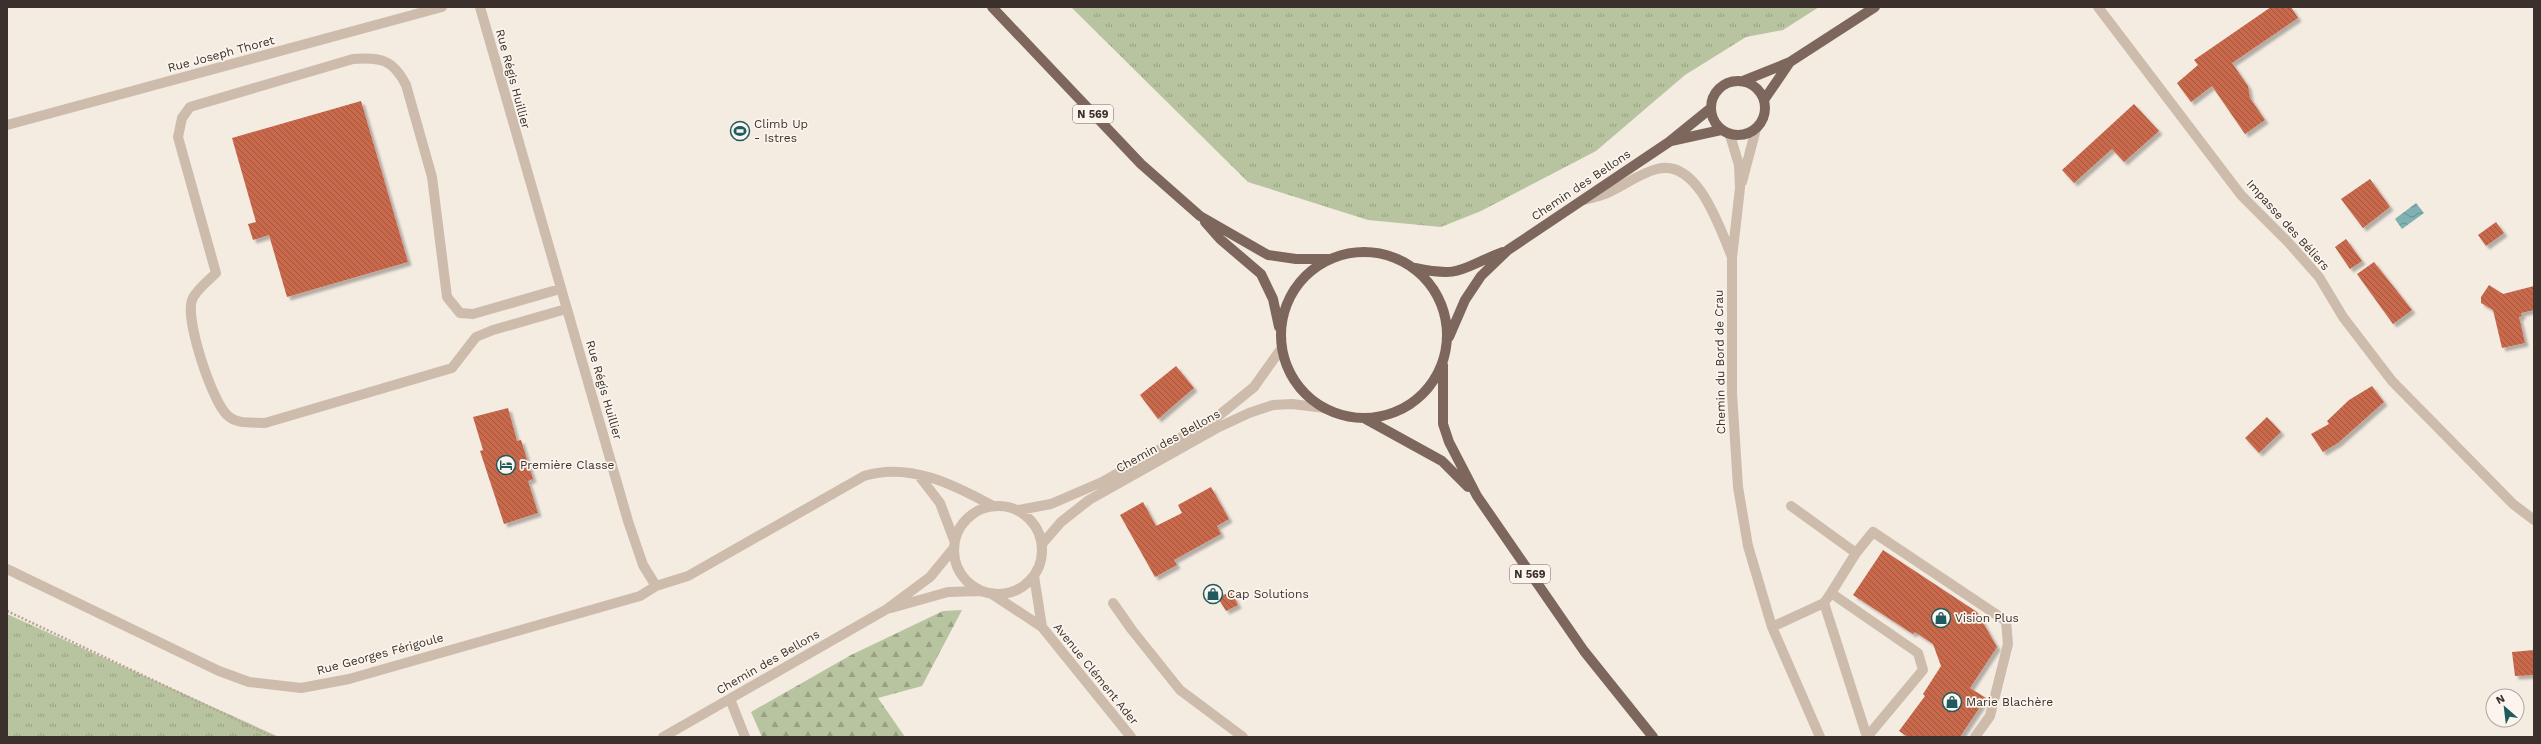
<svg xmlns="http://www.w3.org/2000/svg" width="2541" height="744" font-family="'Work Sans',sans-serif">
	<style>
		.grass { fill: url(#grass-tufts) }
		.forest { fill: url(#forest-firs) }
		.water { fill: url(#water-waves) }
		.building { fill: url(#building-back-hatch); filter: url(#shadow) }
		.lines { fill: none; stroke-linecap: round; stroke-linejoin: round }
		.path { stroke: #b9a596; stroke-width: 2.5; stroke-dasharray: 2 2; stroke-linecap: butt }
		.minor { stroke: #cdbbac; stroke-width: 10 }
		.major { stroke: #7d675c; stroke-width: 10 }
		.labels { text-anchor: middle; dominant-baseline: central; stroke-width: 3.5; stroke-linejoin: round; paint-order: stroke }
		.shield { fill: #fbf5ee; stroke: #756b66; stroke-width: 1 }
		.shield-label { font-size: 11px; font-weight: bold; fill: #3b302b }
		.street-label { font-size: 12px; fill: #3b302b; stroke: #fbf5ee }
		.poi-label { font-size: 12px; fill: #3b302b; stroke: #fbf5ee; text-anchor: start }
	</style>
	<defs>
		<pattern id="grass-tufts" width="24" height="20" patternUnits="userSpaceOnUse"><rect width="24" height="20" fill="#b8c4a0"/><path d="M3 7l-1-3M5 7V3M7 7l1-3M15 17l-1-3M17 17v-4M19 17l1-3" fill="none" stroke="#97a083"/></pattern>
		<pattern id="forest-firs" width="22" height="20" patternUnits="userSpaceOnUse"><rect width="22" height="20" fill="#b8c4a0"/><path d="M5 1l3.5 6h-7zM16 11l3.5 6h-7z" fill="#97a083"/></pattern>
		<pattern id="water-waves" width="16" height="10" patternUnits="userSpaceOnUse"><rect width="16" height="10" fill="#7fb0b2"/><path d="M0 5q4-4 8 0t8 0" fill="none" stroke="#699091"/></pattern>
		<pattern id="building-back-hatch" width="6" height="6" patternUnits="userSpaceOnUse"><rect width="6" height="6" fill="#c8694b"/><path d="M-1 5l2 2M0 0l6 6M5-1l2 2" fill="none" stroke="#a4573f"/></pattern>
		<filter id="shadow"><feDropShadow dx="3.5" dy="3.5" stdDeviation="1" flood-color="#0004"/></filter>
	</defs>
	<rect width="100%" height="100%" fill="#f4ebe1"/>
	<!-- grass -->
	<path class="grass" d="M1071,7H1819L1783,30L1746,37L1685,75L1596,151L1481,211L1441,227L1368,220L1248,182Z
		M7,614L279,737H7Z"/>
	<!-- forest -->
	<path class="forest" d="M962,610L922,686L878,698L905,737H762L751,712L851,655L943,611Z"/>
	<!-- water -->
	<path class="water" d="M2416,203L2424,213L2402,229L2395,219Z"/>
	<!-- building -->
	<path class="building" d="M2271,7H2291L2298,18L2232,63L2248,86L2250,98L2265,120L2245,134L2212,86L2191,102L2177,83L2198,65L2194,60Z
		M361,101L408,262L287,297L269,235L253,240L248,224L256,222L232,138Z
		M2134,104L2159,131L2124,162L2112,149L2074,183L2062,170Z
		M2370,179L2390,207L2363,228L2341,199Z
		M2496,222L2504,233L2486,246L2478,235Z
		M2346,239L2362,261L2350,269L2335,247Z
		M2374,262L2412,310L2393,324L2357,274Z
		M2489,285L2503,294L2534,286V310L2521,313L2522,316L2519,317L2525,343L2502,348L2493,310L2481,303V297Z
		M1176,366L1194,388L1158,419L1140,395Z
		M2372,386L2384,402L2338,443L2323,452L2311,434L2329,424L2327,421L2349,400Z
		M508,408L517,441L521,440L533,479L528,481L538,513L504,524L480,451L483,450L473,417Z
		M2267,417L2281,432L2259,453L2245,438Z
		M1211,487L1229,519L1217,526L1221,534L1174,560L1177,565L1155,577L1120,515L1143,502L1156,526L1182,513L1178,505Z
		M1883,550L1977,612L1997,647L1970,688L1986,698L1960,737H1908L1899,731L1925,696L1923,694L1941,666L1933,644L1915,632L1913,634L1853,595Z
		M1231,591L1238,605L1226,611L1218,598Z
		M2534,650V675L2515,676L2512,652Z"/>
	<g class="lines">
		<!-- path -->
		<path class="path" d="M7,611L273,737"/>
		<!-- minor -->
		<path class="minor" d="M480,7L628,521L643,565L656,586L688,576L864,476C909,462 953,484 993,506
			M2098,7L2241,195L2288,242L2319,277L2343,317L2392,381L2513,504L2534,520
			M7,125L442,7
			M1730,135L1739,165L1740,188L1732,258V393L1738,487L1748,546L1772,627L1820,737
			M1742,182L1756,129
			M1584,200C1591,198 1598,197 1605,194C1623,187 1637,174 1657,169C1698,158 1720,229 1732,257
			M560,289L473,314L460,313L447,297L432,177L406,85C393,59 380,57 353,59L190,107L182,118L178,137L216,273C209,280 195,291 192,300C185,320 212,401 227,415C237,425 252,422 265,423L452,368L476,337L493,330L566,309
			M920,477L940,503L954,540
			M954 550a44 44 0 1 1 88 0a44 44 0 1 1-88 0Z
			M1791,506L1856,553L1831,593
			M1019,510L1051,504L1102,482L1217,417L1254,387L1281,349
			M1042,544L1061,522L1089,500L1219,427L1249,413L1273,405L1292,404L1325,408
			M1856,553L1873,532L2006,621L2008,644L1990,716L1975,737
			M7,569L219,671L249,682L301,688L349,679L640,596L656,586
			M1034,576L1042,627
			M992,594L1042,627L1131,737
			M1113,603L1132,630L1180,690L1243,737
			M1824,603L1831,593L1918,653L1923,670L1867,737
			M891,608L948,592L980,591
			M1772,627L1824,603L1867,737
			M730,699L745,737
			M663,737L887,609L930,577L953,549"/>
		<!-- major -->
		<path class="major" d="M992,7L1141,164L1200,216L1268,255L1296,259H1329
			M1711 108a27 27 0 1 1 54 0a27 27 0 1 1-54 0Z
			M1743,81L1790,62L1875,7
			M1764,100L1790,62
			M1671,141L1721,130
			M1205,222L1220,239L1261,274L1273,299L1279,327
			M1281 335a83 83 0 1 1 166 0a83 83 0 1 1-166 0Z
			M1415,268C1463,278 1460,268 1503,252
			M1449,337L1465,300L1481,276L1508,250L1669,142L1711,108
			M1443,365V424L1449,442L1477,496L1584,651L1653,737
			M1364,418L1442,461L1468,487"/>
	</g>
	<!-- icons -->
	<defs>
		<g id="stadium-ring" transform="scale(1)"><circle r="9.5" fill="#fbf5ee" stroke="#1f5a5e" stroke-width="1.5"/><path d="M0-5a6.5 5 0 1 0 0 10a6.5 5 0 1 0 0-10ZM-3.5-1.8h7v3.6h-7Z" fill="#1f5a5e"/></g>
		<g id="hotel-ring" transform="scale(1)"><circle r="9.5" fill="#fbf5ee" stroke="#1f5a5e" stroke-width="1.5"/><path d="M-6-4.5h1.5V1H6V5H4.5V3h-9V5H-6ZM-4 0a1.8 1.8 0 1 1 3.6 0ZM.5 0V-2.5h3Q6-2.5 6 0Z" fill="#1f5a5e"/></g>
		<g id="shop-ring" transform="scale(1)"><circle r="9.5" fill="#fbf5ee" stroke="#1f5a5e" stroke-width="1.5"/><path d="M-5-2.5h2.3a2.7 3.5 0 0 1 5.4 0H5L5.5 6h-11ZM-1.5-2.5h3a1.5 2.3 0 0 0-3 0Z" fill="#1f5a5e"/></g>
	</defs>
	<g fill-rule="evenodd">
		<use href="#stadium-ring" x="740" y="131"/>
		<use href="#hotel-ring" x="506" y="465"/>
		<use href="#shop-ring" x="1213" y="594"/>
		<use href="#shop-ring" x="1941" y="618"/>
		<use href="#shop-ring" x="1952" y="702"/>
	</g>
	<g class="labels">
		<!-- shield labels -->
		<g class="shield">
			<rect x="1073" y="105" width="40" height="18" rx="3"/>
			<rect x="1510" y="565" width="40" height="18" rx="3"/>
		</g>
		<g class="shield-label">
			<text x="1093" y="114">N 569</text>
			<text x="1530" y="574">N 569</text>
		</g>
		<!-- street labels -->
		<g class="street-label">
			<text transform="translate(221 54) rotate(-15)">Rue Joseph Thoret</text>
			<text transform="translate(513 79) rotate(75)">Rue Régis Huillier</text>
			<text transform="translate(1581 185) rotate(-34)">Chemin des Bellons</text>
			<text transform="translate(2288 225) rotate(48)">Impasse des Béliers</text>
			<text transform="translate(1720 362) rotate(-91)">Chemin du Bord de Crau</text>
			<text transform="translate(604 390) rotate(74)">Rue Régis Huillier</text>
			<text transform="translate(1168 441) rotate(-29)">Chemin des Bellons</text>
			<text transform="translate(380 654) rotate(-15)">Rue Georges Férigoule</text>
			<text transform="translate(768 662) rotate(-30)">Chemin des Bellons</text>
			<text transform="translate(1096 674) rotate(51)">Avenue Clément Ader</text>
		</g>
		<!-- poi labels -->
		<g class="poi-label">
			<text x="754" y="124">Climb Up<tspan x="754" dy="14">- Istres</tspan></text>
			<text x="520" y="465">Première Classe</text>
			<text x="1227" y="594">Cap Solutions</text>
			<text x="1955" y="618">Vision Plus</text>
			<text x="1966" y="702">Marie Blachère</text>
		</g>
	</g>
	<!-- border -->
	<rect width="2541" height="744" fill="none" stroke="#3b302b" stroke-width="16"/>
	<!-- north arrow -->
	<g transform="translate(2505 708) rotate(332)"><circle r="19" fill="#fbf5ee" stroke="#aea6a0"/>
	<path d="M0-3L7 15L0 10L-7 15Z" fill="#1f5a5e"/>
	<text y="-6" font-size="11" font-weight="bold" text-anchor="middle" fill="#3b302b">N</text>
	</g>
</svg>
